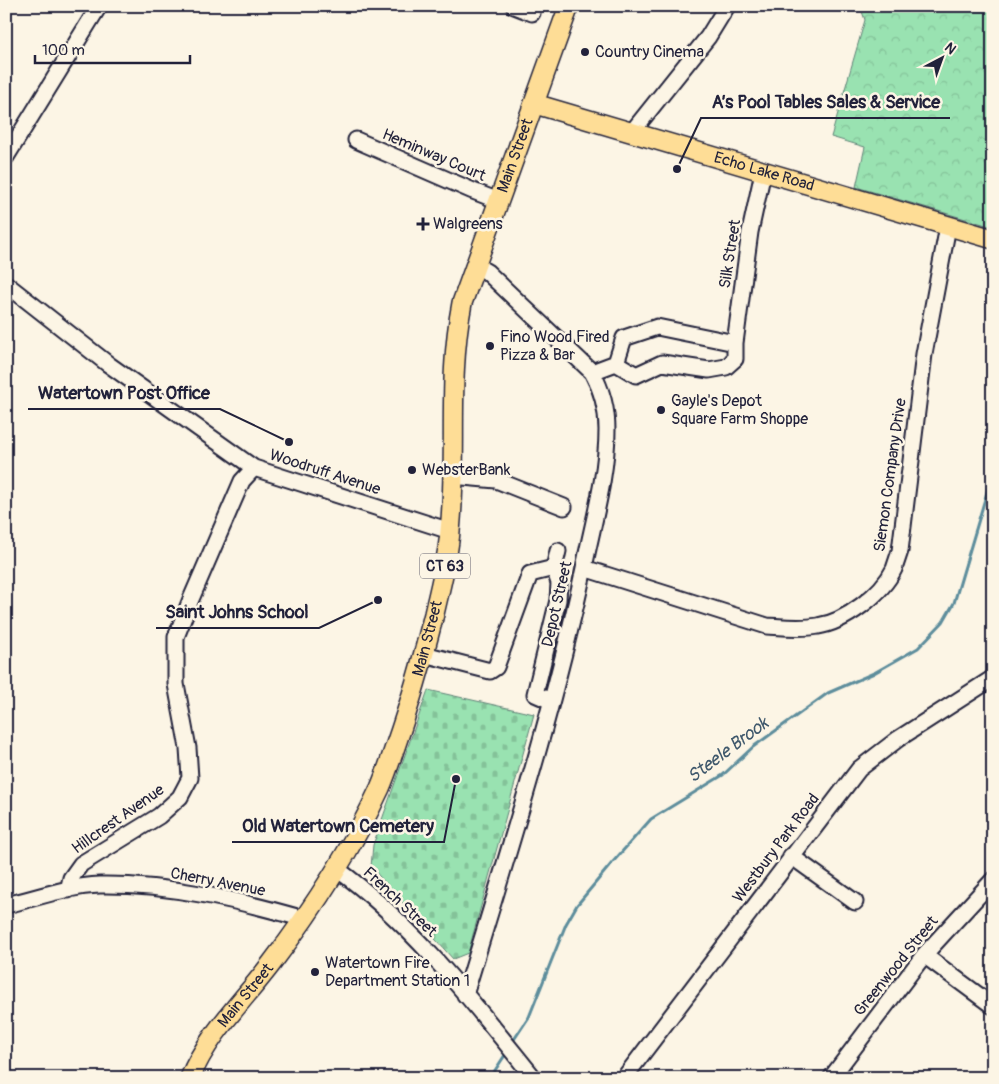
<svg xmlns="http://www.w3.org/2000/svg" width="999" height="1084" font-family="Pangolin,sans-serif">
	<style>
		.cemetery { fill: url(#cemetery-stones); stroke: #5e8276 }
		.park { fill: url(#park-crowns); stroke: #5e8276 }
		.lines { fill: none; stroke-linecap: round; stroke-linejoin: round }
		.stream { stroke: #5d8d9c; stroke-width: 3 }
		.minor-casing { stroke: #22223b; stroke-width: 19 }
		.major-casing { stroke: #22223b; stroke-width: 22 }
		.minor { stroke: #fcf5e5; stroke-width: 15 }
		.major { stroke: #fedd96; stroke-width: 19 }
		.poi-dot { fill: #22223b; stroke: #fcf5e5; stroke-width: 2 }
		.labels { text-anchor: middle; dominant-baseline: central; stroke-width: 5; stroke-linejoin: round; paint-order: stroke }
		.shield { fill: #fcf5e5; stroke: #63616e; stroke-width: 1 }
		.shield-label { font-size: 15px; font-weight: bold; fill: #22223b }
		.poi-label { font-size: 16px; fill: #22223b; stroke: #fcf5e5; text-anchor: start }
		.street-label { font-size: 16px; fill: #22223b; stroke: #fcf5e5 }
		.water-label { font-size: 18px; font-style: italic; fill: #3f586c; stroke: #fcf5e5 }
		.leader { fill: none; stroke: #22223b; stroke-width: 2 }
		.callout-dot { fill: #22223b; stroke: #fcf5e5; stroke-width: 2 }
		.callout-label { font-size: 18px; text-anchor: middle; font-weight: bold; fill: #22223b; stroke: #fcf5e5; stroke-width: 5; stroke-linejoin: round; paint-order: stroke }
	</style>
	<defs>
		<pattern id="cemetery-stones" width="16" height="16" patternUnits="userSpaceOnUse" patternTransform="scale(1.25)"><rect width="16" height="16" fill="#99e2b1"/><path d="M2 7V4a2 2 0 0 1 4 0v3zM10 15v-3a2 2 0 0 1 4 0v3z" fill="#84c299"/></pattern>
		<pattern id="park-crowns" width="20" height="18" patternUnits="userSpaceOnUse" patternTransform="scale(1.25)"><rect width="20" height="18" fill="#99e2b1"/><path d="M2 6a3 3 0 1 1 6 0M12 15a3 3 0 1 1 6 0" fill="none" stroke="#84c299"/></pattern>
	</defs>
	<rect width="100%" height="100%" fill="#fcf5e5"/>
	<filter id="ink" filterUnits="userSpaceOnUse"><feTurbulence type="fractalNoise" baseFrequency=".02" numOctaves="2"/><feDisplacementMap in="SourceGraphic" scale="10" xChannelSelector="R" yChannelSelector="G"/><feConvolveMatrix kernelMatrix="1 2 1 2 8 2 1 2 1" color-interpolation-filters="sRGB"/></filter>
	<g filter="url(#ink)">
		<!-- cemetery -->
		<path class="cemetery" d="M428,690L534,714L468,953L453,959L371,867L373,845Z"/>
		<!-- park -->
		<path class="park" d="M860,6H993V227L856,187L865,147L831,137L865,20Z"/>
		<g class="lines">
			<!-- stream -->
			<path class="stream" d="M511,1044L529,1017L566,924L577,905L612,863L651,819L723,775L753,747L828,693L874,673L918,648L943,622L954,603L993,472
				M490,1078L507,1052"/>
			<!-- minor casing -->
			<g class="minor-casing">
				<path id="minor" d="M514,6L532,13
					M632,132L708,37L727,6
					M356,140L473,191L499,201
					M6,157L99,6
					M6,284L108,364L254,468L450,531
					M616,363L636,375L662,363L709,370L726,367L735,359V343
					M592,372L616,363L624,338L657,327L735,343L750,232L763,172
					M452,476L496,480L564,507
					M554,568L558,551
					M584,568L767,626C784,627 801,629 818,626C845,622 882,594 894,569C896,563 898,557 900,551L924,354L948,226
					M424,654L490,671L496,667L530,574L554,568
					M551,701L535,694L558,600L559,583L554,568
					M791,856L855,902
					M337,869C415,926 474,1004 534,1078
					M68,890L71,878L81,864L159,816L180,797L190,778L188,748L176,684V637L191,599L242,481L254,468
					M6,905C36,898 69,886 100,885C169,884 238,900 304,919
					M924,955L993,1006
					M465,995C508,853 553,712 584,568C593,522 607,476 607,430C607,409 602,390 592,372L487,272L475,265
					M624,1078L859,769L898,739L993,678
					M831,1078L924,955L993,880"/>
			</g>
			<!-- major casing -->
			<g class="major-casing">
				<g id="major">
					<path id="s1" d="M535,104L993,239"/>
					<path id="s2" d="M190,1078C208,1034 243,1001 271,964C313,909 351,851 380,788C386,774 391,759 396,744C411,701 423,658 434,614C440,587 448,559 450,531C458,455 447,379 462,303L569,6"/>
				</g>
			</g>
			<!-- minor -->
			<use href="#minor" class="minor"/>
			<!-- major -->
			<use href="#major" class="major"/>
		</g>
	</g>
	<!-- markers -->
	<g class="poi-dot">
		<circle cx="585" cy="52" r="5"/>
		<path d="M420.5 216.5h5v5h5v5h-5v5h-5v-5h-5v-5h5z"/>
		<circle cx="490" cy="346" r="5"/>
		<circle cx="661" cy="410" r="5"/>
		<circle cx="412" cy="470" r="5"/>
		<circle cx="315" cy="972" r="5"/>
	</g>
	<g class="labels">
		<!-- shield labels -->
		<rect class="shield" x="420" y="553.5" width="50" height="25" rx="4"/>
		<g class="shield-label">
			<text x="445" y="566">CT 63</text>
		</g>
		<!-- poi labels -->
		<g class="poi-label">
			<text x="595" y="52">Country Cinema</text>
			<text x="433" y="224">Walgreens</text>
			<text x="500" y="337">Fino Wood Fired<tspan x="500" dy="18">Pizza &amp; Bar</tspan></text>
			<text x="671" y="401">Gayle's Depot<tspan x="671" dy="18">Square Farm Shoppe</tspan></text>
			<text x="422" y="470">WebsterBank</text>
			<text x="325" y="963">Watertown Fire<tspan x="325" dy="18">Department Station 1</tspan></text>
		</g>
		<!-- street labels -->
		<g class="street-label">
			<text transform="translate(434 155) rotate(23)">Heminway Court</text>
			<text stroke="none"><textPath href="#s2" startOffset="1000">Main Street</textPath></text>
			<text stroke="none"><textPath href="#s1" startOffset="239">Echo Lake Road</textPath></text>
			<text transform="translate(730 254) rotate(-81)">Silk Street</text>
			<text transform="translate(325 472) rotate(18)">Woodruff Avenue</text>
			<text transform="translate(890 475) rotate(-82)">Siemon Company Drive</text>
			<text transform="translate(557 604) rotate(-77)">Depot Street</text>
			<text stroke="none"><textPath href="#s2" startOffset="505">Main Street</textPath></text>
			<text transform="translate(118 819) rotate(-35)">Hillcrest Avenue</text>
			<text transform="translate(776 848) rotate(-53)">Westbury Park Road</text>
			<text transform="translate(218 882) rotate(11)">Cherry Avenue</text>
			<text transform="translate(400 902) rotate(43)">French Street</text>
			<text transform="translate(896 966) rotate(-51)">Greenwood Street</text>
			<text stroke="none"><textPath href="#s2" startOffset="100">Main Street</textPath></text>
		</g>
		<!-- water labels -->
		<g class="water-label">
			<text transform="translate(728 750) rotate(-37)">Steele Brook</text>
		</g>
	</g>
	<!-- callouts -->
	<path class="leader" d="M677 169L701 118H950M289 442L220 409H28M378 600L319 628H156M456 779L444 842H232"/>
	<g class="callout-dot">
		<circle cx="677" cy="169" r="5"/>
		<circle cx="289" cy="442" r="5"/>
		<circle cx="378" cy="600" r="5"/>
		<circle cx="456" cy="779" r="5"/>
	</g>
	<g class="callout-label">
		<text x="826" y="108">A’s Pool Tables Sales &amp; Service</text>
		<text x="124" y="399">Watertown Post Office</text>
		<text x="237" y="618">Saint Johns School</text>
		<text x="338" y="832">Old Watertown Cemetery</text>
	</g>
	<!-- margin -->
	<rect width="999" height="1084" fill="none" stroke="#fcf5e5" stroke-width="25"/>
	<rect x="12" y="12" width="974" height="1059" fill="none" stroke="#22223b" stroke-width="2" filter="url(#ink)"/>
	<!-- north arrow -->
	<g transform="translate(942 58) rotate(41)" stroke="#fcf5e5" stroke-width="4" paint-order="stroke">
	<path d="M0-4L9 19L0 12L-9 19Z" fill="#22223b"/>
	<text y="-8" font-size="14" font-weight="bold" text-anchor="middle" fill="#22223b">N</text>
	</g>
	<!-- scale -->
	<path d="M35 55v8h155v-8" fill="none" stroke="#22223b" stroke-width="2.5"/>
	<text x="42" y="55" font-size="15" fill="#22223b" stroke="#fcf5e5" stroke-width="4" paint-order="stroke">100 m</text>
</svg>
